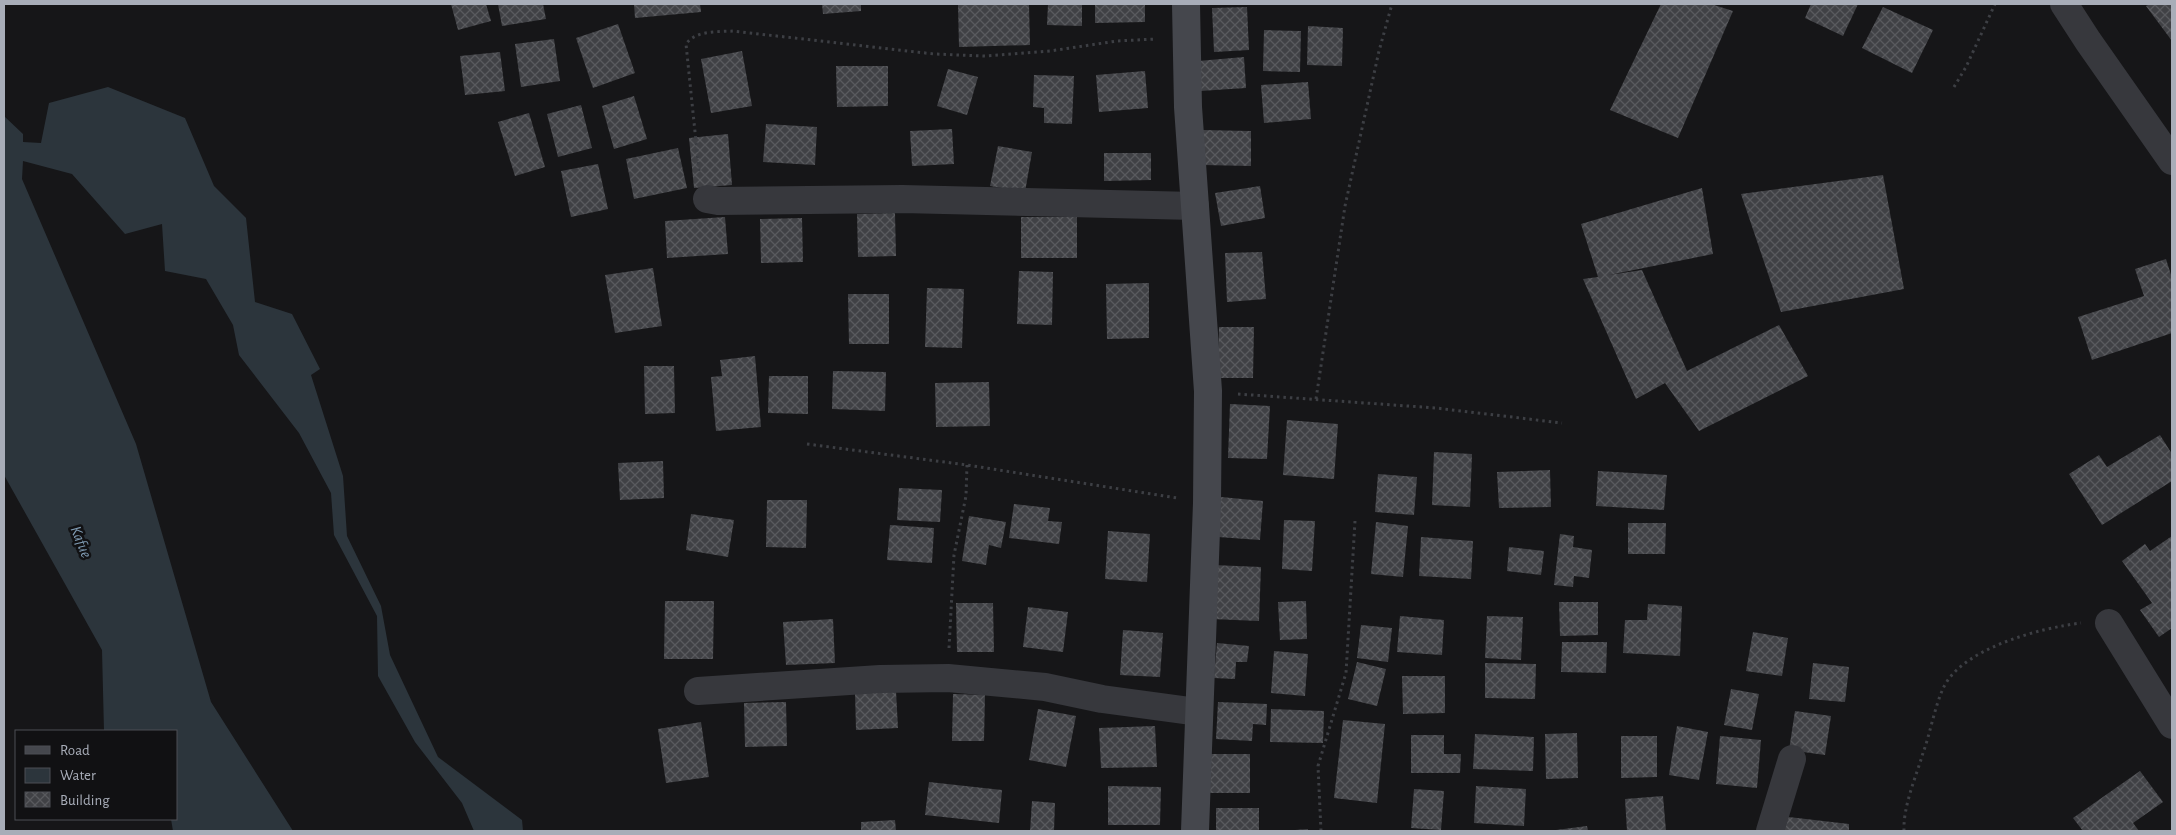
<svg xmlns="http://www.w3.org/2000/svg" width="2176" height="835" font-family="'Alegreya Sans',sans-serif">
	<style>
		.water { fill: #2c353c }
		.building { fill: url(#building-cross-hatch) }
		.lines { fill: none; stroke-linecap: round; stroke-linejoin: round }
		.path { stroke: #3d3f44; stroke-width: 3; stroke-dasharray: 2.5 4; stroke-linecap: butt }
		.street { stroke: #37383d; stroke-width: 28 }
		.secondary { stroke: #45474d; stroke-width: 28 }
		.labels { text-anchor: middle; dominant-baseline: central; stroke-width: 5; stroke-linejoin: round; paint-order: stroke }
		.water-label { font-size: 16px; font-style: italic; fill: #7f9bb3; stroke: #111113 }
	</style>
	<defs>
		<pattern id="building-cross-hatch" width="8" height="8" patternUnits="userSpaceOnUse" patternTransform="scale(1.25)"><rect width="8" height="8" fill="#404145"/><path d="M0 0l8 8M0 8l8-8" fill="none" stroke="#595a5e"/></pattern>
	</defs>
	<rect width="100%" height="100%" fill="#161618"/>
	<!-- water -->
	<path class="water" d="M108,87L185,118L214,186L246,218L255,302L292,314L320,369L311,375L343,476L347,536L381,606L390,655L438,757L522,820L523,831H474L462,803L415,742L378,676L377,616L334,535L331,493L299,433L239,355L233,325L206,279L165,271L162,224L125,234L72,174L23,161L22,179L136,444L211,702L293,831H173L171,819H176V731H104L102,650L4,475V116L23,134V142L41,143L49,103Z"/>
	<!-- building -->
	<path class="building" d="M451,4H486L491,21L458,30Z
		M498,4H543L546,19L502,26Z
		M634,4H700L701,12L635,18Z
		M822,4H861V11L823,14Z
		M958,4H1029L1030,45L959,47Z
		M1048,4H1082V26L1047,25Z
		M1095,4H1145V22L1095,23Z
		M1661,4H1711L1733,11L1678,138L1610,110Z
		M1811,4H1858L1843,36L1805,18Z
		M2150,4H2172V41L2146,6Z
		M1247,7L1249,50L1214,52L1212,8Z
		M1883,7L1933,30L1912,73L1862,48Z
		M618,24L635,73L593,88L576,38Z
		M1308,26L1343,28L1342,66L1307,65Z
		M1264,30L1301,31L1300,72L1263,71Z
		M554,39L560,81L521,87L515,44Z
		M742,51L752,106L711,113L701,59Z
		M500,52L505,91L465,95L460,56Z
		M1244,57L1246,88L1200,91L1198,61Z
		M836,66H888V106L837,107Z
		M948,69L978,77L967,115L937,106Z
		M1145,71L1148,108L1099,112L1096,75Z
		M1034,75L1074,76L1072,124L1044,123V108L1033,107Z
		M1308,82L1311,119L1264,123L1261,85Z
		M634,96L647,139L614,149L602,106Z
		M581,105L592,148L558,157L547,114Z
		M529,113L545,167L515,176L498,122Z
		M766,124L817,127L815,165L763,162Z
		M952,129L954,164L912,166L910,131Z
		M1203,130L1251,131V166L1203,165Z
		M728,134L732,185L694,188L689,138Z
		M998,146L1032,152L1025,192L990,186Z
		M678,148L687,188L634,199L626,159Z
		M1104,153H1151V180L1104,181Z
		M598,164L608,209L571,217L561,171Z
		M1883,175L1904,289L1781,312L1741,194Z
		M1260,186L1265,218L1221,226L1215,193Z
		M1702,188L1713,254L1609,275L1642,270L1687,371L1779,325L1808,376L1699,431L1665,383L1636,399L1583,279L1598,277L1581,224Z
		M895,213L896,256L858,257L857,214Z
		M725,217L728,254L667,258L665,221Z
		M1021,217H1077V258H1021Z
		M802,218L803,262L761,263L760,219Z
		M1262,252L1266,299L1227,302L1225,253Z
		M2166,259L2172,278V333L2092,360L2078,317L2144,296L2135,269Z
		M653,268L662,326L615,333L605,275Z
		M1019,271L1053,272L1052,325L1017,324Z
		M1149,283V338L1107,339L1106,284Z
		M927,288L964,289L962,348L925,347Z
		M848,294H889V344H849Z
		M1219,327H1254L1253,378H1218Z
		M755,356L761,427L716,431L711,377L722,376L720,360Z
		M644,366H674L675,413L645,414Z
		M833,371L886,372L885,411L832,409Z
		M769,376H808V414L768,413Z
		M989,382L990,426L936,427L935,383Z
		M1230,404L1270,406L1267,459L1228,458Z
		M1287,420L1338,424L1334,479L1283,475Z
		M2160,435L2172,454V481L2102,525L2069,474L2099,455L2107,467Z
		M1434,452L1472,454L1470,507L1432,505Z
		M663,461L664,498L620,500L618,463Z
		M1550,470L1551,507L1499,508L1497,472Z
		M1598,471L1667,475L1664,510L1596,506Z
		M1378,474L1417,477L1414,515L1375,512Z
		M899,488L942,490L940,522L897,520Z
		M1221,497L1263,501L1260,540L1218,537Z
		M767,500H807L806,548L766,547Z
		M1014,504L1050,508L1048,521L1062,522L1059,544L1009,538Z
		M691,514L734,520L728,557L686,550Z
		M969,516L1006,522L1001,548L989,545L986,565L962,561Z
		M1284,520L1315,521L1312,571L1282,569Z
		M1376,522L1408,526L1403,577L1371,574Z
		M1628,523H1666L1665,554H1628Z
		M890,525L934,528L932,563L887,560Z
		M1108,531L1150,534L1147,582L1105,579Z
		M1560,534L1574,536L1573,547L1592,550L1589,578L1574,576L1573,587L1554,585Z
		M2172,536V628L2159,637L2140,610L2152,603L2122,561L2145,544L2150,551Z
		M1421,537L1473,541L1471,579L1419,576Z
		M1509,547L1544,551L1541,575L1507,571Z
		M1213,565L1261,567L1259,621L1211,619Z
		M665,601H714L713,659H664Z
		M1306,601L1307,639L1280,640L1278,602Z
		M1559,602H1598V635L1560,636Z
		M956,603H993L994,652H957Z
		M1648,604L1682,606L1680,656L1623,653L1625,620H1647Z
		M1028,607L1068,612L1063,652L1023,647Z
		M1400,616L1444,620L1442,655L1397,652Z
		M1487,616L1523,617L1521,660L1485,658Z
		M833,619L835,663L786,665L783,622Z
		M1361,625L1392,628L1388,662L1357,658Z
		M1123,630L1163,633L1160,677L1120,675Z
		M1753,632L1788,638L1782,676L1746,671Z
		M1562,642H1607L1606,673L1561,672Z
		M1217,643L1249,646L1247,662H1236L1235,679L1214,678Z
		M1274,651L1308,654L1305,696L1271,693Z
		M1357,662L1386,669L1377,706L1348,699Z
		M1485,663L1536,664L1535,699L1485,698Z
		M1813,663L1849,667L1845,702L1809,699Z
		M1402,676H1445V713L1403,714Z
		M1731,689L1759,694L1752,730L1724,725Z
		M896,691L898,728L856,730L855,693Z
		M953,694L985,695L984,741H952Z
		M786,702L787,746L745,747L744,703Z
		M1218,702L1267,704L1266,725L1253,724L1252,741L1216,739Z
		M1038,709L1076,716L1066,767L1029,760Z
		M1271,709L1324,711L1323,743L1270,742Z
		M1795,711L1831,716L1825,755L1789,750Z
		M1343,720L1385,724L1377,803L1334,798Z
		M701,722L709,777L666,783L658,729Z
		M1155,726L1157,767L1101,768L1099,728Z
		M1677,726L1708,732L1699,780L1669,775Z
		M1577,733L1578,778L1546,779L1545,734Z
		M1475,734L1534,737L1533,771L1473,769Z
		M1411,735H1444V754H1461L1460,773H1411Z
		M1621,736H1657V777L1621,778Z
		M1720,736L1761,740L1757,788L1716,784Z
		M1206,754H1250V793H1205Z
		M2140,771L2163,802L2133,823L2139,831H2083L2073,818Z
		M929,782L1002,790L999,823L925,815Z
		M1108,786L1161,787L1160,825H1108Z
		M1476,786L1526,789L1524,826L1474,823Z
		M1414,789L1444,791L1441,830L1411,828Z
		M1663,796L1666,831H1627L1625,799Z
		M1032,801L1055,803L1054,831H1030Z
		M1216,808H1259V831H1216Z
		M1780,816L1849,824V831H1779Z
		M895,820L896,831H861V822Z
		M1587,826L1588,831H1556V830Z
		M1308,829V831H1295V830Z"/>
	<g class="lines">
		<!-- path -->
		<path class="path" d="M1954,87L1966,67L1995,4
			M699,171L686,44C696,30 717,32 733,31L934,54L985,56L1050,51L1117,41L1156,39
			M1238,394L1436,408L1562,423
			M1316,399L1345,206L1379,51L1392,4
			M807,444L967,465L1177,498
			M949,648L954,555L966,496L967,465
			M1321,831L1318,766L1346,673L1355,521
			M1904,831C1903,806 1916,777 1923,753C1930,734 1934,710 1942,691C1958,649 2040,628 2081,623"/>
		<!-- street -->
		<path class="street" d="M2064,4L2088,41L2172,161
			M707,199L718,201L902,199L1195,206
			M2109,623L2172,725
			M698,691L880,679L948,678L1045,687L1102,699L1198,712
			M1770,831L1792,759"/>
		<!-- secondary -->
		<path class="secondary" d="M1186,4L1188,107L1208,391L1207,503L1195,831"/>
	</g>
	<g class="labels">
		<!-- water labels -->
		<g class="water-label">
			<text transform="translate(81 542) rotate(68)">Kafue</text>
		</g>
	</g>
	<!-- border -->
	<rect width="2176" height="835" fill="none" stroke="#a8adb8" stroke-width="10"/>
	<!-- legend -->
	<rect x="15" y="730" width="162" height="90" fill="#111113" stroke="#4d4f55"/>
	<rect x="25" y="746" width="25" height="8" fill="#45474d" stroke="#4d4f55"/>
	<text x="60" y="755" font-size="15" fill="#a8adb8">Road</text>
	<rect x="25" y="768" width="25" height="15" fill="#2c353c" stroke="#4d4f55"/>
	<text x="60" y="780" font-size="15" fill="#a8adb8">Water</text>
	<rect x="25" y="792" width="25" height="15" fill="url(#building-cross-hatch)" stroke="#4d4f55"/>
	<text x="60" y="805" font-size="15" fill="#a8adb8">Building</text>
</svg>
